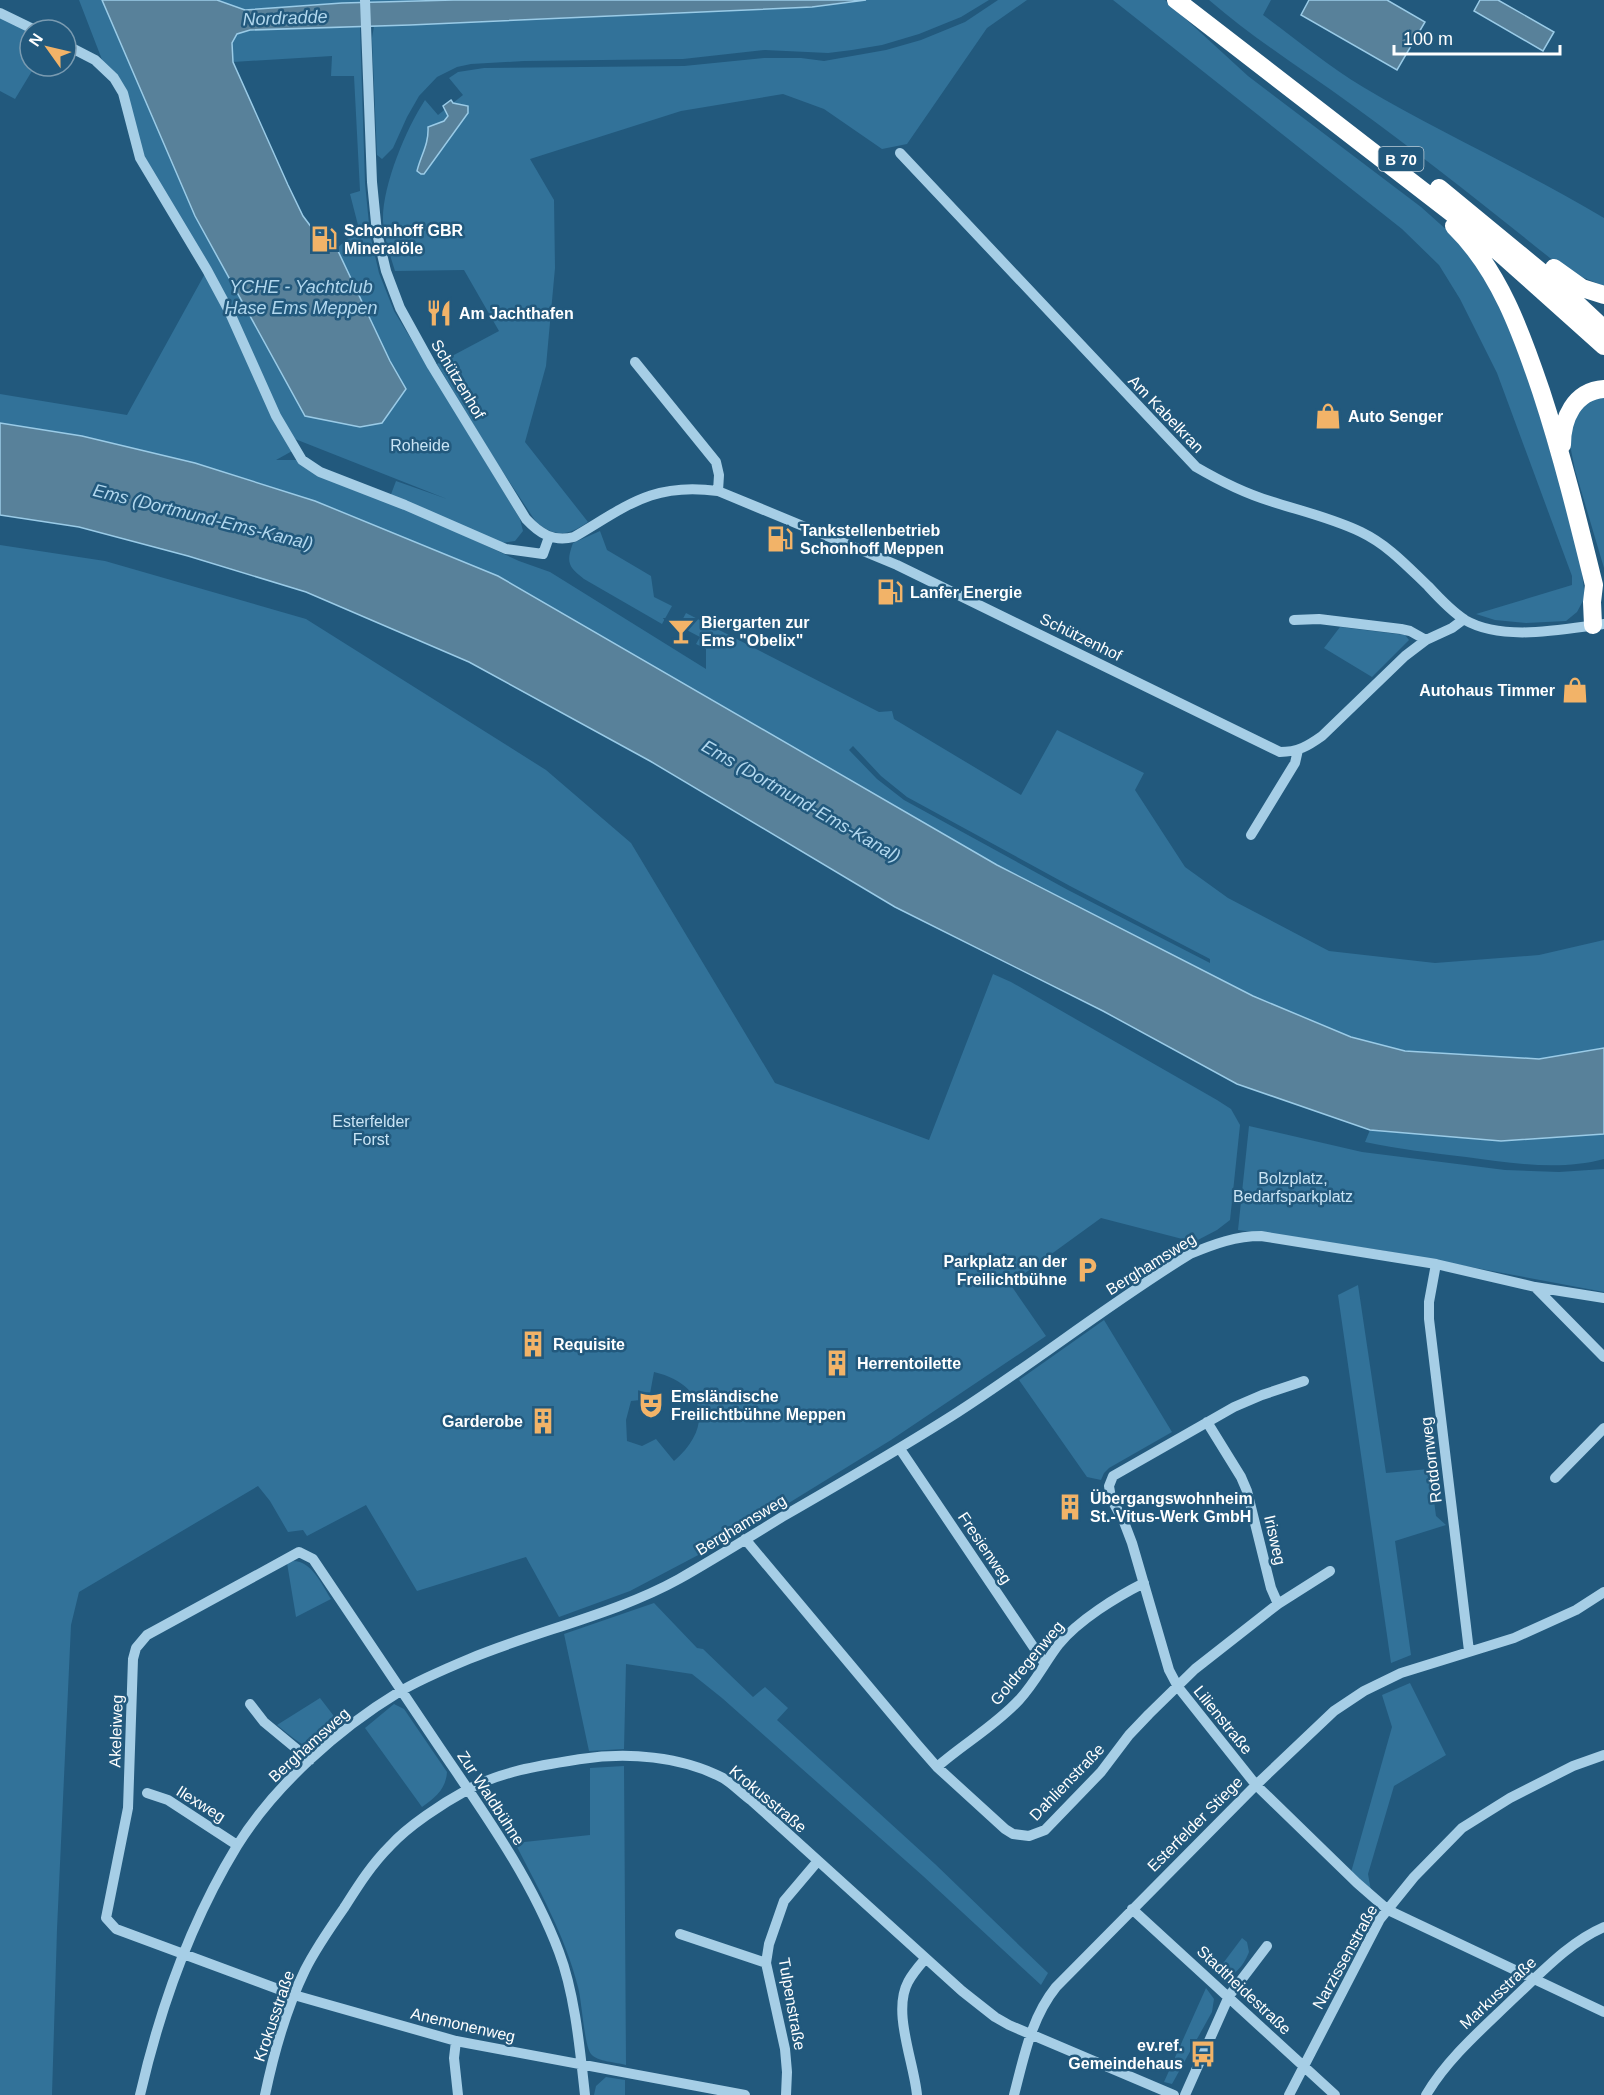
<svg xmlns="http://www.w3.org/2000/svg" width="1604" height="2095" font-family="Arial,sans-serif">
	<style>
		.green { fill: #327299; fill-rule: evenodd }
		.water { fill: #58819a; stroke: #9acbe7; stroke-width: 1.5 }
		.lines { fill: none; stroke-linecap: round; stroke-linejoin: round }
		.minor { stroke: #a6cee6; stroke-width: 10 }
		.highway { stroke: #fff; stroke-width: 18 }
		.labels { text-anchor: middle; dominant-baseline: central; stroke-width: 5; stroke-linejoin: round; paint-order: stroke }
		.shield { fill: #22597d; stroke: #bdcdd8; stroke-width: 1.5 }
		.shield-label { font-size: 15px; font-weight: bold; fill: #fff }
		.poi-label { font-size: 16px; font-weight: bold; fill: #fff; stroke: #22597d; text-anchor: start }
		.street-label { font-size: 16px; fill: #fff; stroke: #22597d }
		.park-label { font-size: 16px; fill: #c9e4f5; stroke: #22597d }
		.water-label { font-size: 18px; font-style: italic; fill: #b1d7ee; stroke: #22597d }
	</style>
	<rect width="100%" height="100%" fill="#22597d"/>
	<!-- green -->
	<path class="green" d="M79,0H102L195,216L305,416L406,389L390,361L336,249L359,229L350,194L360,191L354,76H331L332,56L233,62L232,43L237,34L249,30L360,27L365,183L370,234L379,273L394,311L520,519L523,531L515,541L502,543L390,497L396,481L447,499L295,439L294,450L276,460H302L519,561L550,572L706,669V649L696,644L700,637L679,626L686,613L879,712L892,711L894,719L1021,795L1057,730L1144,773L1135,790L1185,867L1228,898L1329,951L1435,963L1539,955L1604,940V1048L1539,1059L1405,1051L1351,1037L1253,996L997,865L498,576L315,501L195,463L82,436L0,423V394L127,415L207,270L140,158L123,93L106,70ZM853,746L881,776L907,797L1070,886L1210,959V963L1068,890L904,800L877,779L849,750Z
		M217,0H453L342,3L245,10Z
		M866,0H989L961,17L919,34L882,45L852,50L828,53L765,50L683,59L524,61L471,64L457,67L437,77L419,96L407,117L393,148L382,159L377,155L372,38L374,26L812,7Z
		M998,0H1027L987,28L907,144L882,149L824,109L783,94L681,111L530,159L554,200L555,268L546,366L525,442L588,522C568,536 556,538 536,522L495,460L437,364L499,331L464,270L395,271C390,255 384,238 383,221C382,186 406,129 425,100L438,115L463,95L449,78L458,72L484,68L684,66L764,58H801L824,61L886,50L921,40L965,22Z
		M1113,0H1165L1248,76L1421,207L1449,232L1468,252L1502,308L1522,355L1560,485L1581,566L1585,597L1577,612L1566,621L1526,623L1495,620L1476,614L1572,585V576L1497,373L1460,299L1439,265L1402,229Z
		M1209,0H1271L1263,15C1296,39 1328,66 1363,87C1442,134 1526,171 1604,218V286L1577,275L1550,258C1485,206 1420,154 1352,105C1304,70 1254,39 1209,0Z
		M0,13L30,30V66H35L15,99L0,91Z
		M1604,394V568L1575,470L1569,440L1574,417L1586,402Z
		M600,531L607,550L651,576L654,597L672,606L662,624L584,579C568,567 566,562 573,543Z
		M0,545L105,561L306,619L546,770L631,843L775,1083L929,1140L993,974L1011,982L1217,1100L1231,1109L1240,1125L1230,1220L1217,1230L1194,1242L1101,1218L1010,1284L1046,1336L891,1440L740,1533L630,1591L559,1617L526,1557L417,1591L366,1505L307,1536L303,1530L288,1532L270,1501L258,1486L79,1592L71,1625L57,1929L52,2095H0ZM654,1372C706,1384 714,1427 674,1461L656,1439L642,1446L627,1441L626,1420L631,1401L649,1399Z
		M1340,627L1405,635L1409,640L1372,677L1324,648Z
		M1249,1126L1362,1152L1505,1170L1559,1172L1604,1169V1292L1380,1250L1238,1230Z
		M1370,1130L1501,1141L1604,1134V1159C1560,1171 1510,1163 1466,1157C1432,1153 1398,1149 1365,1142Z
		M1358,1285L1386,1473L1439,1468L1431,1478L1436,1516L1446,1525L1395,1541L1411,1655L1391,1663L1338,1295Z
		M1104,1320L1172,1432L1109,1468L1104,1473L1101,1480L1087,1477L1019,1380Z
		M293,1561C312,1561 322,1585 331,1599L296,1617L287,1563Z
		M654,1603L697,1648L703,1649L753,1697L765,1687L788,1708L777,1720L935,1864L1048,1973L1041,1985L923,1876L722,1698L692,1674L626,1664L624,1749L589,1751L564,1634Z
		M1410,1683L1446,1755L1394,1786L1368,1874L1372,1896L1350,1876L1392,1727L1382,1695Z
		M320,1698L340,1724C306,1753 311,1752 277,1725Z
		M394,1704L404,1709L447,1772C446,1789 435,1798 422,1807L365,1728Z
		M624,1766L626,2065C616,2062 598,2062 591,2054C584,2045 582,2001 578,1987C565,1935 539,1890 515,1843L590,1835V1768Z
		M1242,1938L1247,1942L1249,1952C1244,1965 1231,1984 1215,1974Z
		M1206,1988L1214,1999L1212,2012L1172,2084L1164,2082Z
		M606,2077L625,2080V2095H594L596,2086Z"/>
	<!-- water -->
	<path class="water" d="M102,0H217L245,10L342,3L454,0H866L812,7L410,25L250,30L237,34L232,43L233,62L288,185L303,216L312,228L318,229L330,249L334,246L338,251L390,361L406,389L382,423L360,427L305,416L195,216Z
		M1309,0H1387L1425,22L1397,70L1301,15Z
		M1480,0H1498L1554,32L1543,51L1474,11Z
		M451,100L453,103L468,106V113L424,174H421L417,171C421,155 429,144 428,127L444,121L448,116L443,106Z
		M0,423L82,436L195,463L315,501L498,576L997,865L1253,996L1351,1037L1405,1051L1539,1059L1604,1048V1134L1501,1141L1370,1130L1237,1084L1103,1011L895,907L650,761L469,662L306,592L188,556L79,527L0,515Z"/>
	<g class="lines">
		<!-- minor -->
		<path class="minor" d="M365,0L372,182L377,233L386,271L400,308L432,366L526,519C540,534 553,542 574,537C627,506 652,482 718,491L897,565L1280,752C1298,752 1308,746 1322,736L1405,656L1426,640L1452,628L1464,619
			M0,13L35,30
			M66,45L95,60L114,78L123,93L140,158L207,270L229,311L276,416L302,460L320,472L405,505L506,549L543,554L549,537
			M900,153L1196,467C1220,481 1244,493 1270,501C1301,511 1332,518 1361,532C1388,545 1407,566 1428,586C1439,598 1451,611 1465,620C1503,642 1563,629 1604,624
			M635,362L716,462L719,475L718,491
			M1294,620L1319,619L1401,629L1410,631L1426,640
			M1251,835L1295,763L1298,750
			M1436,1264L1429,1302V1319L1469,1651
			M1535,1287L1604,1357
			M1304,1381L1262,1395L1234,1407L1113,1476L1109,1486L1111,1498L1124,1522L1132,1543L1169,1670L1178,1687L1256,1785L1357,1883L1388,1910L1604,2012
			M1207,1422L1241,1477L1247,1491L1271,1588L1278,1604
			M900,1449L1045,1664
			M1555,1478L1604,1428
			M745,1539L916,1743L937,1767L1005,1829L1013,1834L1029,1836L1045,1830L1101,1772L1129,1735L1149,1714L1195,1669L1278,1604L1330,1571
			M250,1704L264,1722L310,1760
			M937,1767C963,1744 995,1726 1019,1700C1035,1683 1045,1662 1059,1644C1079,1620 1116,1597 1144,1583
			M147,1793L168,1800L237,1845
			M1132,1909L1335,2095
			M680,1934L766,1963
			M456,2041L454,2058L458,2095
			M140,2095C160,2008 190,1923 237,1846C274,1786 338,1729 399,1692C421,1679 445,1669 469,1659C536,1631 616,1614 679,1579C714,1559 748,1538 782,1517C841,1483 900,1449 958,1412C1037,1361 1110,1303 1190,1254C1214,1244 1236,1236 1261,1236L1436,1264L1535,1287L1604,1298
			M265,2095C274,2052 286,2009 305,1970C316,1948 330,1928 344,1908C358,1886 371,1865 390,1846C408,1826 443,1803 467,1790C501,1771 543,1765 581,1759C627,1752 681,1756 723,1778C733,1784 742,1794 752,1801L962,1991L995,2017L1009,2025L1174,2095
			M585,2095C580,2050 575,1994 559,1952C531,1878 484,1813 440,1748C397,1685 356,1622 313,1559L299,1552L147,1635L136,1648L133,1659L128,1808L106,1918L116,1929L294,1995L456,2041L745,2095
			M786,2095L787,2072L785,2049L766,1963L769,1944L784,1901L817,1862
			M917,2095C914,2062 892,2012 908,1982C912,1974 919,1966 925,1959
			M1014,2095C1024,2057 1031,2018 1056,1987L1256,1785L1334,1711L1364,1691L1401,1673L1514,1638L1576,1610L1604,1592
			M1185,2095L1229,1996L1267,1946
			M1289,2095L1380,1919L1414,1877L1462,1828L1510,1798L1573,1766L1604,1755
			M1426,2095C1448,2058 1482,2029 1513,1999C1541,1973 1569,1942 1604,1927"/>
		<!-- highway -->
		<path class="highway" d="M1176,0L1453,214L1500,253L1604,346
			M1439,188L1558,286L1604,329
			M1454,226C1499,270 1521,332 1541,391C1562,455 1578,520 1594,585L1592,602L1593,625
			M1554,268L1582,288L1604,295
			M1562,445C1562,419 1574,391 1604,389"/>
	</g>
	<!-- icons -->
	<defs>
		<g id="fuel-bare" transform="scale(2.07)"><path d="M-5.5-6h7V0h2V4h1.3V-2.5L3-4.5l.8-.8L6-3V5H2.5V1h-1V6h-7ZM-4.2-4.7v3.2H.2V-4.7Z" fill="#f2b368" stroke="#22597d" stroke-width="2.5" paint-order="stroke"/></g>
		<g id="restaurant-bare" transform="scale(2.07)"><path d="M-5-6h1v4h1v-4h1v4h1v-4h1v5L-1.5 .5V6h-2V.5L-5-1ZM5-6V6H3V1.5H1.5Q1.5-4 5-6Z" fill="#f2b368" stroke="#22597d" stroke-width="2.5" paint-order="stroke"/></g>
		<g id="shop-bare" transform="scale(2.07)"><path d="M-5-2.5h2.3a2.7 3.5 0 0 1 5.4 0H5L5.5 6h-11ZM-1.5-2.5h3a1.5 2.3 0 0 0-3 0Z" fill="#f2b368" stroke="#22597d" stroke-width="2.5" paint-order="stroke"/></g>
		<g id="bar-bare" transform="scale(2.07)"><path d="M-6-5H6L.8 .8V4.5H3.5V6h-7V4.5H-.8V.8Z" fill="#f2b368" stroke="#22597d" stroke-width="2.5" paint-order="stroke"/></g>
		<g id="parking-bare" transform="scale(2.07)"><path d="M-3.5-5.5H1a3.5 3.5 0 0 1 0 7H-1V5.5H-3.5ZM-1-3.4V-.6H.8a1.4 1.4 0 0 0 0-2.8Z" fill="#f2b368" stroke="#22597d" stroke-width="2.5" paint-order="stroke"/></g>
		<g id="building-bare" transform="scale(2.07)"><path d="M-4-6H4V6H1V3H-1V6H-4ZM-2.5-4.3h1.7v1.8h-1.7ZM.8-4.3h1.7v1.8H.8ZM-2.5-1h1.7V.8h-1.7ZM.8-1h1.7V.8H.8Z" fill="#f2b368" stroke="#22597d" stroke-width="2.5" paint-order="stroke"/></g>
		<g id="theatre-bare" transform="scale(2.07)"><path d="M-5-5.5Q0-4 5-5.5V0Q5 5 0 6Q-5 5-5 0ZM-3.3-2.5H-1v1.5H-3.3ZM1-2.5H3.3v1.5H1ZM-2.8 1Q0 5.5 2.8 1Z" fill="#f2b368" stroke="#22597d" stroke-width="2.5" paint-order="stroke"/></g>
		<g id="bus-bare" transform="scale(2.07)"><path d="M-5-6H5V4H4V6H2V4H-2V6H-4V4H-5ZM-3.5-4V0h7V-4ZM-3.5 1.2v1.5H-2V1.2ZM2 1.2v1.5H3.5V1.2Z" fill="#f2b368" stroke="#22597d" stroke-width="2.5" paint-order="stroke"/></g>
	</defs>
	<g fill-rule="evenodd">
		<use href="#fuel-bare" x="324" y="239"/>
		<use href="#restaurant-bare" x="439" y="313"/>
		<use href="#shop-bare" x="1328" y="416"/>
		<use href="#fuel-bare" x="780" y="539"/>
		<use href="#fuel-bare" x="890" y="592"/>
		<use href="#bar-bare" x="681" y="631"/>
		<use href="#shop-bare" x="1575" y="690"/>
		<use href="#parking-bare" x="1087" y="1270"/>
		<use href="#building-bare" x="533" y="1344"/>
		<use href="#building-bare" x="837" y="1363"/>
		<use href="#theatre-bare" x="651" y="1405"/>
		<use href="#building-bare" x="543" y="1421"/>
		<use href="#building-bare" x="1070" y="1507"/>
		<use href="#bus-bare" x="1203" y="2054"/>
	</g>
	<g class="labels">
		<!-- shield labels -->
		<rect class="shield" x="1378.5" y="147" width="45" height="24" rx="4.5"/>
		<g class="shield-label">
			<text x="1401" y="159">B 70</text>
		</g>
		<!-- poi labels -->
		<g class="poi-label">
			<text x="344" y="230">Schonhoff GBR<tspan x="344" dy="18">Mineralöle</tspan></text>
			<text x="459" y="313">Am Jachthafen</text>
			<text x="1348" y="416">Auto Senger</text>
			<text x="800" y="530">Tankstellenbetrieb<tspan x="800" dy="18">Schonhoff Meppen</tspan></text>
			<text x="910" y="592">Lanfer Energie</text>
			<text x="701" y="622">Biergarten zur<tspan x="701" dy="18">Ems "Obelix"</tspan></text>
			<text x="1555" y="690" text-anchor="end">Autohaus Timmer</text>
			<text x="1067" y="1261" text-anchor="end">Parkplatz an der<tspan x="1067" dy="18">Freilichtbühne</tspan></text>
			<text x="553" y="1344">Requisite</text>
			<text x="857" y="1363">Herrentoilette</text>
			<text x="671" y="1396">Emsländische<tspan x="671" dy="18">Freilichtbühne Meppen</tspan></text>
			<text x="523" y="1421" text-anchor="end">Garderobe</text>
			<text x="1090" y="1498">Übergangswohnheim<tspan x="1090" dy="18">St.-Vitus-Werk GmbH</tspan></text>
			<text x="1183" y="2045" text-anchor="end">ev.ref.<tspan x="1183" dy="18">Gemeindehaus</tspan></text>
		</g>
		<!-- street labels -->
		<g class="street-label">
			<text transform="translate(458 379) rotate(59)">Schützenhof</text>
			<text transform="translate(1166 414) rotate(46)">Am Kabelkran</text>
			<text transform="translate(1081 637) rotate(26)">Schützenhof</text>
			<text transform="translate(1151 1264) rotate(-32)">Berghamsweg</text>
			<text transform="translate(1431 1460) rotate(-97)">Rotdornweg</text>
			<text transform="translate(741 1525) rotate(-31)">Berghamsweg</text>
			<text transform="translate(1275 1540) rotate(77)">Irisweg</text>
			<text transform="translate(985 1548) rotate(56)">Fresienweg</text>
			<text transform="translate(1027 1663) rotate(-50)">Goldregenweg</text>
			<text transform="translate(1223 1720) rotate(51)">Lilienstraße</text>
			<text transform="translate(116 1731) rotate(-88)">Akeleiweg</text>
			<text transform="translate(309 1745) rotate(-42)">Berghamsweg</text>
			<text transform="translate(1067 1782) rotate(-46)">Dahlienstraße</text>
			<text transform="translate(491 1798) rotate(57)">Zur Waldbühne</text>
			<text transform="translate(768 1799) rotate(40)">Krokusstraße</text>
			<text transform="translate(201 1804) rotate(32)">Ilexweg</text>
			<text transform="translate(1195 1824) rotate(-45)">Esterfelder Stiege</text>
			<text transform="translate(1345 1957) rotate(-61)">Narzissenstraße</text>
			<text transform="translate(1244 1990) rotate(43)">Stadtheidestraße</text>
			<text transform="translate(1498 1993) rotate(-43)">Markusstraße</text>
			<text transform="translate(792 2004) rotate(80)">Tulpenstraße</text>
			<text transform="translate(274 2016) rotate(-71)">Krokusstraße</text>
			<text transform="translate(463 2025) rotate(13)">Anemonenweg</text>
		</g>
		<!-- park labels -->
		<g class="park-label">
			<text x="420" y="445">Roheide</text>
			<text x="371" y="1121">Esterfelder<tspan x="371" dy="18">Forst</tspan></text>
			<text x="1293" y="1178">Bolzplatz,<tspan x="1293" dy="18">Bedarfsparkplatz</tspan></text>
		</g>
		<!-- water labels -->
		<g class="water-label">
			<text transform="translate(285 18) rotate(-2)">Nordradde</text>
			<text x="301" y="287">YCHE - Yachtclub<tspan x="301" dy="21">Hase Ems Meppen</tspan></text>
			<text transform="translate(203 517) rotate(14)">Ems (Dortmund-Ems-Kanal)</text>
			<text transform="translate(801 801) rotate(30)">Ems (Dortmund-Ems-Kanal)</text>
		</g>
	</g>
	<!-- north arrow -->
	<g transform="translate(48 48) rotate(304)"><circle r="28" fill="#22597d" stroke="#7a9bb1" stroke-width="1.5"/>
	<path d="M0-4.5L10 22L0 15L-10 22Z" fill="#f2b368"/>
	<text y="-9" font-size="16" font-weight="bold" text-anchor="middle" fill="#ffffff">N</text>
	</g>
	<!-- scale -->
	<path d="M1394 45v9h166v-9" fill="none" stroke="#ffffff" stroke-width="3"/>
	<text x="1403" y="45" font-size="18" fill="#ffffff" stroke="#22597d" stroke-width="4.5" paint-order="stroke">100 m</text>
</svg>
